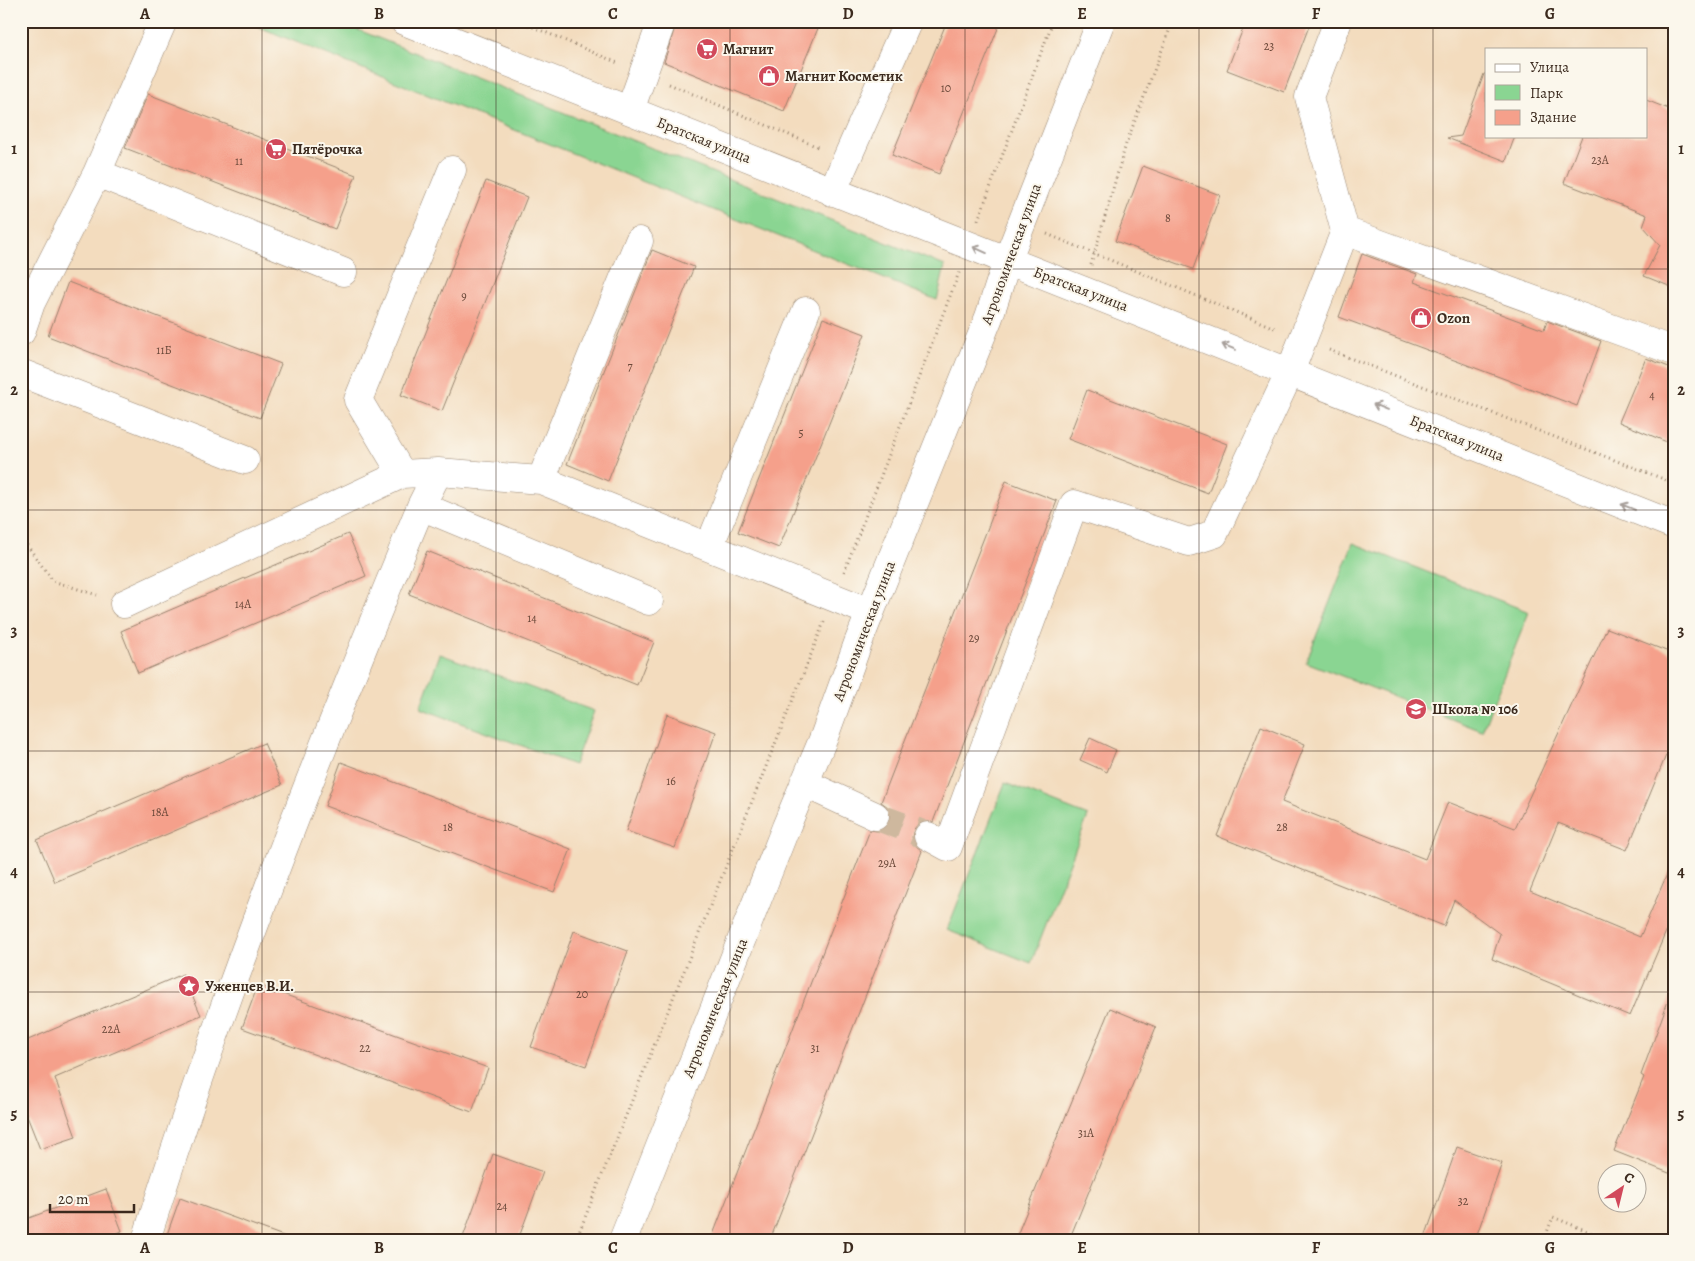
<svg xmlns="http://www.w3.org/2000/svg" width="1695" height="1261" font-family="Alegreya,serif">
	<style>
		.green { fill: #8ad592; stroke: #628058 }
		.building { fill: #f5a08b }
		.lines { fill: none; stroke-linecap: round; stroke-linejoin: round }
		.minor-tunnel { stroke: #ceb89e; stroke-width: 28; stroke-dasharray: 28 14; stroke-linecap: butt }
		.minor-casing { stroke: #97836e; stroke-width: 29 }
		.path { stroke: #97836e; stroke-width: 3; stroke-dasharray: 1 4; stroke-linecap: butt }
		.minor { stroke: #fff; stroke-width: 28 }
		.oneway { stroke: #a79f9a }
		.grid { fill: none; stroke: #3b2a1e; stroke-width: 1; stroke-opacity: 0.55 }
		.labels { text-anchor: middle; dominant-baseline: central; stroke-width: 4; stroke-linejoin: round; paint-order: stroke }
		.number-label { font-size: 12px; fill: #6a4839 }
		.poi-label { font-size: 15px; font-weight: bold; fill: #3b2a1e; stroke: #fbf7ec; text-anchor: start }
		.street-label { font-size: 15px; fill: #3b2a1e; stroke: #fbf7ec }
		.neatline { fill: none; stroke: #3b2a1e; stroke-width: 2 }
		.grid-label { font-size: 16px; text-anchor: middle; font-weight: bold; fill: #3b2a1e }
	</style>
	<rect width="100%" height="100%" fill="#fbf7ec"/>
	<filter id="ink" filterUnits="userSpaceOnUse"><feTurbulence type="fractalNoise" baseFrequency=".02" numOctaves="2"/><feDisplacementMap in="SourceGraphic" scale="10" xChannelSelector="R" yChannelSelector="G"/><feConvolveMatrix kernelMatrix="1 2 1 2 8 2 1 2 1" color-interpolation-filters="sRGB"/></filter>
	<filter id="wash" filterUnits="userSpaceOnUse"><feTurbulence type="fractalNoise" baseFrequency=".0096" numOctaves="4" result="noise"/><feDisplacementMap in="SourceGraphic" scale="20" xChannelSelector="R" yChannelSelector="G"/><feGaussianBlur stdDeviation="1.12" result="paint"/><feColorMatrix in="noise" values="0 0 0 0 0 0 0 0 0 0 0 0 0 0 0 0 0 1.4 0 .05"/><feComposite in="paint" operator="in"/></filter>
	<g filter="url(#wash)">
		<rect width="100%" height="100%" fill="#f3dcbe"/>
		<!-- green -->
		<path class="green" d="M244,21H336L945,266L937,300Z
			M1353,543L1529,612L1482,731L1306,662Z
			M440,654L594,711L574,765L420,708Z
			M1005,783L1088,816L1031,963L947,930Z"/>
		<g id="blocks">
			<!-- building -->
			<path class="building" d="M677,21H821L784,111L664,62Z
				M947,21H1001L939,174L892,155Z
				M1246,21H1311L1284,92L1227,70Z
				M1484,74H1486V136H1515L1506,161L1447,138L1461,136Z
				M148,94L356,175L335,229L125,148Z
				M1646,100L1674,111V288L1644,276L1660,245L1643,226L1647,215L1564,183L1582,136H1646Z
				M1143,166L1220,195L1193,269L1115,241Z
				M486,181L527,197L442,411L401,395Z
				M652,250L694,267L608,481L567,464Z
				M1362,254L1417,274L1414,282L1544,330L1547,321L1601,341L1577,406L1339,317Z
				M68,282L281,364L260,418L48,336Z
				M823,318L865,334L779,548L738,532Z
				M1646,358L1674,369V445L1619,422Z
				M1087,390L1227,444L1208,493L1068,439Z
				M1006,481L1057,501L933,822H920L914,829L912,837L914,844L922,851L770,1240H711L870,830L877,831L884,829L889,822L890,814L888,807L881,802Z
				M348,534L366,576L138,673L121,631Z
				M427,551L654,642L637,685L409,594Z
				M1607,628L1674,654V736L1627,850L1558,823L1530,891L1640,937L1674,858V913L1630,1016L1492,959L1500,934L1454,900L1444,926L1217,836L1261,726L1305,744L1282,802L1425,859L1448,802L1515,828Z
				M667,714L716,732L675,848L626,831Z
				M1090,738L1116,750L1107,772L1080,760Z
				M264,743L282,785L55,882L37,840Z
				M341,762L571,849L554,892L325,806Z
				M574,931L628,951L586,1066L531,1047Z
				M183,974L201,1015L55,1078L76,1137L40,1149L21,1101V1043Z
				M258,985L488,1068L472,1112L242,1028Z
				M1671,993H1674V1175L1614,1151L1644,1077L1641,1075Z
				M1110,1008L1156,1027L1069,1240H1015Z
				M1457,1147L1502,1163L1475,1240H1424Z
				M493,1154L543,1172L518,1240H462Z
				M106,1189L122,1231L99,1240H21V1221Z
				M180,1198L286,1237V1240H165Z"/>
		</g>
	</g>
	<g filter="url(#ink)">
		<use href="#blocks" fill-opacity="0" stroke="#97836e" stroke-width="1"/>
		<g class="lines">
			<!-- minor-tunnel -->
			<path class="minor-tunnel" d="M875,816L928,836"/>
			<!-- minor casing -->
			<g class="minor-casing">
				<path id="minor" d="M404,21L1674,525
					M630,110L662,21
					M97,173L343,272
					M832,192L908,21
					M1345,231L1674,351
					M21,299L31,303L97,173L163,21
					M21,332L31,303
					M21,373L245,460
					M402,474L358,400L452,170
					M541,480L639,241
					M421,506L649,601
					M709,547L806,311
					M124,604L402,474L438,472L541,480L870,612
					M804,783L875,816
					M928,836L948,847L1074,504L1189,542L1214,534L1290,372L1345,231L1309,97L1338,21
					M146,1240C224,990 321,748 421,506L438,472
					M623,1240L786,827L824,737L858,643L989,317L1007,261L1101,21"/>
			</g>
			<!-- path -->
			<path class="path" d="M519,21L618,63
				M669,84L820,148
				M978,220L1053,21
				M1047,234L1277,329
				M1091,265L1126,144L1173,21
				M1329,350L1674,483
				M21,537L53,581L97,595
				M844,572L960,270
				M576,1240L824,622
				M1544,1240L1553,1217L1609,1240"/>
			<!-- minor -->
			<use href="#minor" class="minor"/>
		</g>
		<!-- one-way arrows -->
		<defs><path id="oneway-shaft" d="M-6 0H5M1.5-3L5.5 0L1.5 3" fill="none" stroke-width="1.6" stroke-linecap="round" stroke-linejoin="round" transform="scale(1.25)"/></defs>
		<g class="oneway">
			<use href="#oneway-shaft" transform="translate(980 250) rotate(-156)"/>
			<use href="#oneway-shaft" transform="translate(1229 347) rotate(-158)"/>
			<use href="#oneway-shaft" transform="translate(1380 407) rotate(-158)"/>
			<use href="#oneway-shaft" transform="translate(1628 507) rotate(-158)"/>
		</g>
	</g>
	<!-- grid -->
	<path class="grid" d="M262,21V1240M496,21V1240M730,21V1240M965,21V1240M1199,21V1240M1433,21V1240M21,269H1674M21,510H1674M21,751H1674M21,992H1674"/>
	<!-- icons -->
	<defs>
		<g id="supermarket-disc" transform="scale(1.125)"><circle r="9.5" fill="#d1495b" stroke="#fbf7ec"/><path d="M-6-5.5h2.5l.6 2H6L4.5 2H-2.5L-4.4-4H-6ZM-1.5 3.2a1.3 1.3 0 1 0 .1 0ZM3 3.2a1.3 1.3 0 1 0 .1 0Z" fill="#fff"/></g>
		<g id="shop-disc" transform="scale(1.125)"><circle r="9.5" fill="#d1495b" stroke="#fbf7ec"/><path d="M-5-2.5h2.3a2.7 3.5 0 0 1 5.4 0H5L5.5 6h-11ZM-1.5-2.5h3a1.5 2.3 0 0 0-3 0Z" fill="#fff"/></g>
		<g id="school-disc" transform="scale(1.125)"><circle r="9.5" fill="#d1495b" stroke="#fbf7ec"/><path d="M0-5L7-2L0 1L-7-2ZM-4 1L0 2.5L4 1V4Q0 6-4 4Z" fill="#fff"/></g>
		<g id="sight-disc" transform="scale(1.125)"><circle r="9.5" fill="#d1495b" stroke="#fbf7ec"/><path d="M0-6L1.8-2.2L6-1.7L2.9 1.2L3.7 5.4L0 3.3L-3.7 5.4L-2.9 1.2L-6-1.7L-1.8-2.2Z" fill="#fff"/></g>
	</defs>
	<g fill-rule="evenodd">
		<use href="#supermarket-disc" x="707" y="49"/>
		<use href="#shop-disc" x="769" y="76"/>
		<use href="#supermarket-disc" x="276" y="149"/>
		<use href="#shop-disc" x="1421" y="318"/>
		<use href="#school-disc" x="1416" y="709"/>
		<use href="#sight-disc" x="189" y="986"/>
	</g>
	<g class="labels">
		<!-- number labels -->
		<g class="number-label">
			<text x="1269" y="46">23</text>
			<text x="946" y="88">10</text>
			<text x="1600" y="160">23А</text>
			<text x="239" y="161">11</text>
			<text x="1168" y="218">8</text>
			<text x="464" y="296">9</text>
			<text x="164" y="350">11Б</text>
			<text x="630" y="366">7</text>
			<text x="1652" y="395">4</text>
			<text x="801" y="433">5</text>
			<text x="243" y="604">14А</text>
			<text x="532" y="618">14</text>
			<text x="974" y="638">29</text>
			<text x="671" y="781">16</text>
			<text x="160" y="812">18А</text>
			<text x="448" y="827">18</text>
			<text x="1282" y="827">28</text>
			<text x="887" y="863">29А</text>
			<text x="582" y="994">20</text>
			<text x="111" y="1029">22А</text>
			<text x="365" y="1048">22</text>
			<text x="815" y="1048">31</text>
			<text x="1086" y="1133">31А</text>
			<text x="1463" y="1201">32</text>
			<text x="502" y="1206">24</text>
		</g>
		<!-- poi labels -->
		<g class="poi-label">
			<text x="723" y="49">Магнит</text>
			<text x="785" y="76">Магнит Косметик</text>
			<text x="292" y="149">Пятёрочка</text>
			<text x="1437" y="318">Ozon</text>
			<text x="1432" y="709">Школа № 106</text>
			<text x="205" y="986">Уженцев В.И.</text>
		</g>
		<!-- street labels -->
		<g class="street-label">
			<text transform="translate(704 140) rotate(22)">Братская улица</text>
			<text transform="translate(1011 254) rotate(-70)">Агрономическая улица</text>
			<text transform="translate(1081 289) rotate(21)">Братская улица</text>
			<text transform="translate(1457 438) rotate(22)">Братская улица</text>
			<text transform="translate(864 631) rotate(-69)">Агрономическая улица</text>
			<text transform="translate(715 1008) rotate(-68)">Агрономическая улица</text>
		</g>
	</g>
	<!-- margin -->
	<rect width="1695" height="1261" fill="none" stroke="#fbf7ec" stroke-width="55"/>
	<!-- legend -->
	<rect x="1485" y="48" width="162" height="90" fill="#fbf7ec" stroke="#aea59a"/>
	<rect x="1495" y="64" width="25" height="8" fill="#ffffff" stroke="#aea59a"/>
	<text x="1530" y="72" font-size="15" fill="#3b2a1e">Улица</text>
	<rect x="1495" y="85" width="25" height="15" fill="#8ad592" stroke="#aea59a"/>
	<text x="1530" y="98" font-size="15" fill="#3b2a1e">Парк</text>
	<rect x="1495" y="110" width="25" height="15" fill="#f5a08b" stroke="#aea59a"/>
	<text x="1530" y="122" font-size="15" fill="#3b2a1e">Здание</text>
	<!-- north arrow -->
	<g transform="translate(1622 1188) rotate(35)"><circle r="24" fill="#fbf7ec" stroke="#aea59a"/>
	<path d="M0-4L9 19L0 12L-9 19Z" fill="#d1495b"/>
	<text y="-8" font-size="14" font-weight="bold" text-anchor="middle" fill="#3b2a1e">С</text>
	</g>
	<!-- scale -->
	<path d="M50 1204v8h84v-8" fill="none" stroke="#3b2a1e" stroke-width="2.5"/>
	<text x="58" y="1204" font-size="15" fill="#3b2a1e" stroke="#fbf7ec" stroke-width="4" paint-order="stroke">20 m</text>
	<rect x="28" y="28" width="1640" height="1206" class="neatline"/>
	<g class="grid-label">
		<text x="145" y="19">A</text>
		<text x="379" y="19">B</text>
		<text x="613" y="19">C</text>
		<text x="848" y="19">D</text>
		<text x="1082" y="19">E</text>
		<text x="1316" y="19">F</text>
		<text x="1550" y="19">G</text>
		<text x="14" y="154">1</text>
		<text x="1681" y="154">1</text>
		<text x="14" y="395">2</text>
		<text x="1681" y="395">2</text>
		<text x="14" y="636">3</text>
		<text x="1681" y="636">3</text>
		<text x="14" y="877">4</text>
		<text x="1681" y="877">4</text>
		<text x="14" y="1119">5</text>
		<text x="1681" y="1119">5</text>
		<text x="145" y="1253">A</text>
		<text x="379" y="1253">B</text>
		<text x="613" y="1253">C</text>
		<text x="848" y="1253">D</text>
		<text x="1082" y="1253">E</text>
		<text x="1316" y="1253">F</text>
		<text x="1550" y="1253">G</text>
	</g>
</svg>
